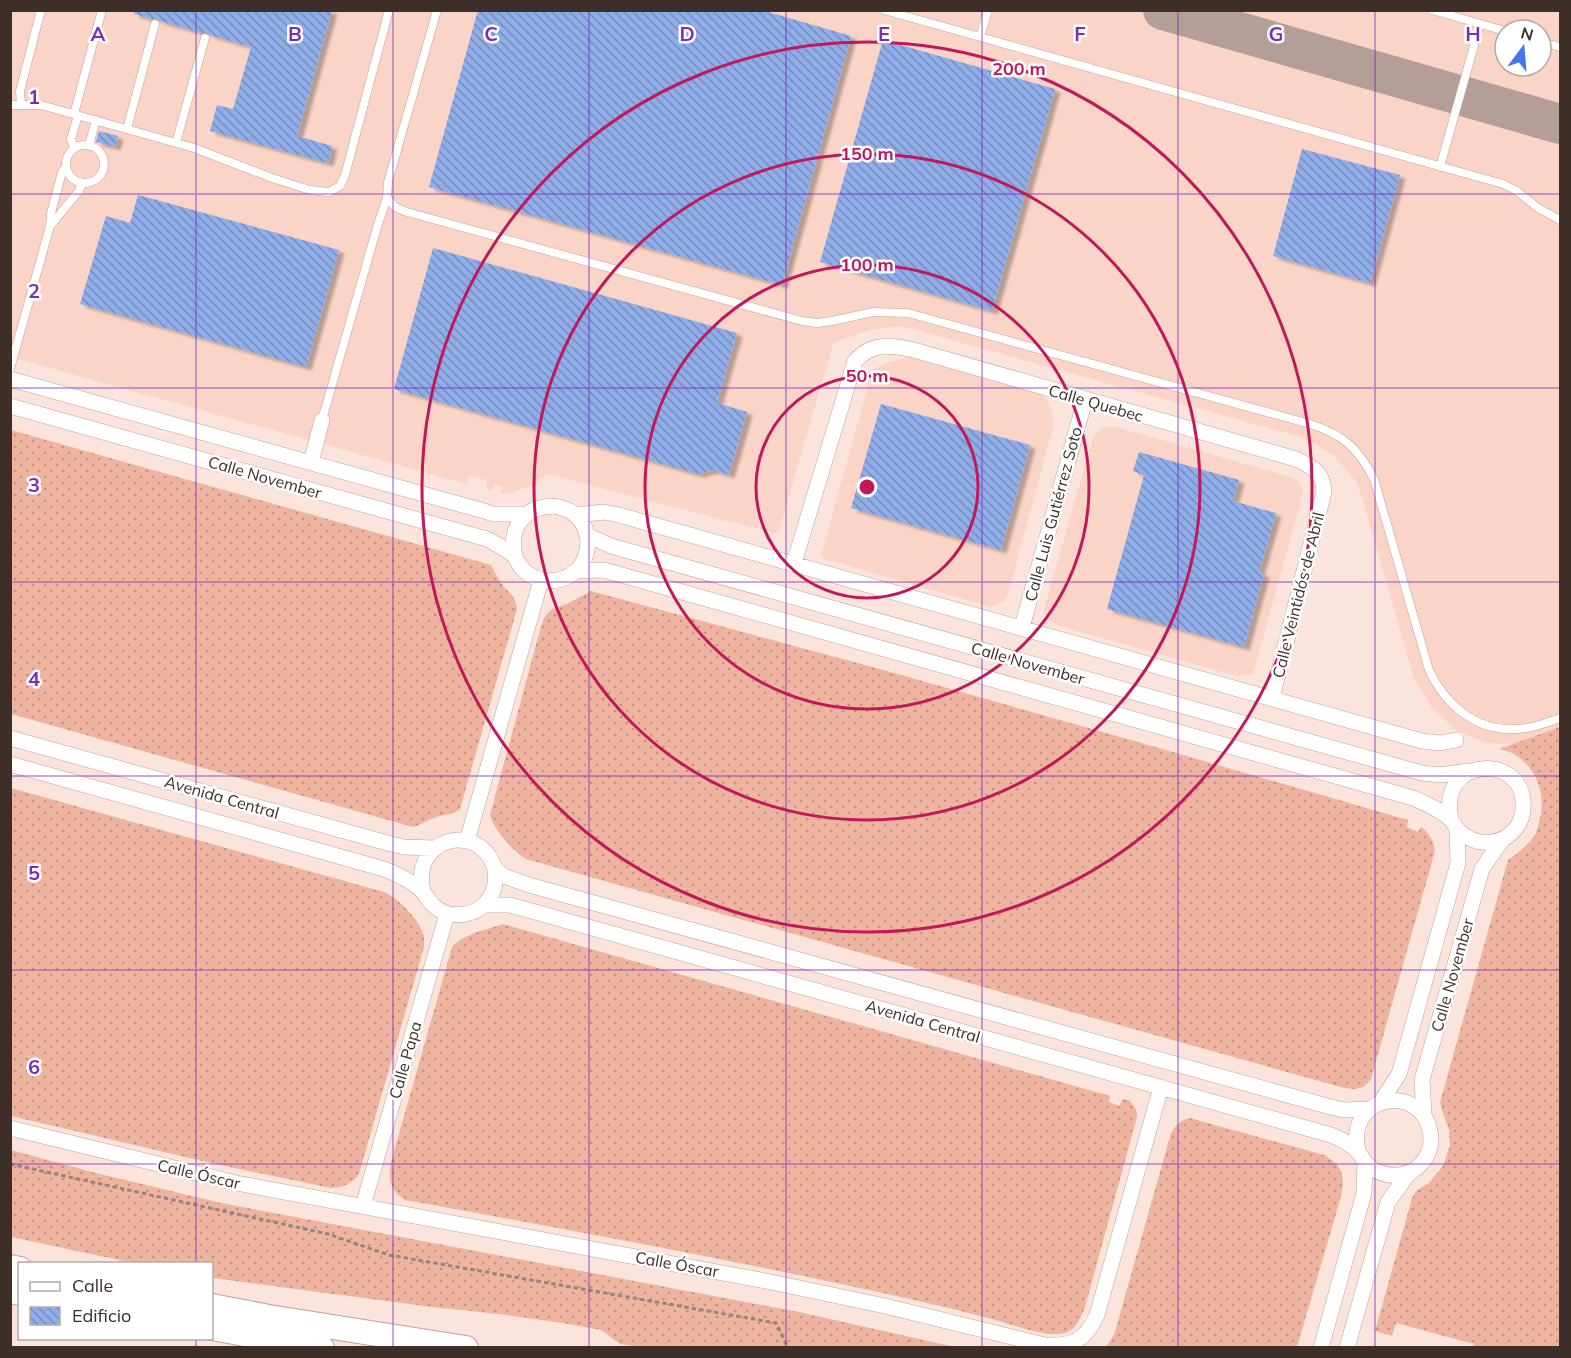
<svg xmlns="http://www.w3.org/2000/svg" width="1571" height="1358" font-family="Mulish,sans-serif">
	<style>
		.built { fill: #fad5c7; fill-rule: evenodd }
		.grass { fill: url(#grass-dots) }
		.lines { fill: none; stroke-linecap: round; stroke-linejoin: round }
		.taxiway { stroke: #b39f98; stroke-width: 40 }
		.building { fill: url(#building-back-hatch); filter: url(#shadow) }
		.lane-casing { stroke: #c4a093; stroke-width: 9 }
		.street-casing { stroke: #c4a093; stroke-width: 16 }
		.primary-casing { stroke: #c4a093; stroke-width: 26 }
		.path { stroke: #97847e; stroke-width: 3; stroke-dasharray: 4.5 3; stroke-linecap: butt }
		.lane { stroke: #fff; stroke-width: 8 }
		.street { stroke: #fff; stroke-width: 15 }
		.primary { stroke: #fff; stroke-width: 24 }
		.grid { fill: none; stroke: #7b2cbf; stroke-width: 1.5; stroke-opacity: 0.55 }
		.ring { fill: none; stroke: #c2185b; stroke-width: 3 }
		.labels { text-anchor: middle; dominant-baseline: central; stroke-width: 5; stroke-linejoin: round; paint-order: stroke }
		.street-label { font-size: 16px; fill: #3d2e29; stroke: #fff }
		.grid-label { font-size: 20px; text-anchor: middle; font-weight: bold; fill: #7b2cbf; stroke: #fff; stroke-width: 5; stroke-linejoin: round; paint-order: stroke }
		.centre { fill: #c2185b; stroke: #fff; stroke-width: 3 }
		.ring-label { font-size: 18px; text-anchor: middle; font-weight: bold; fill: #c2185b; stroke: #fff; stroke-width: 5; stroke-linejoin: round; paint-order: stroke }
	</style>
	<defs>
		<pattern id="grass-dots" width="8" height="8" patternUnits="userSpaceOnUse" patternTransform="scale(1.5)"><rect width="8" height="8" fill="#efb4a0"/><path d="M2 2h.1M6 6h.1" fill="none" stroke="#c39382" stroke-width="1.8" stroke-linecap="round"/></pattern>
		<pattern id="building-back-hatch" width="6" height="6" patternUnits="userSpaceOnUse" patternTransform="scale(1.5)"><rect width="6" height="6" fill="#8fade9"/><path d="M-1 5l2 2M0 0l6 6M5-1l2 2" fill="none" stroke="#768dbd"/></pattern>
		<filter id="shadow"><feDropShadow dx="5.5" dy="3.5" stdDeviation="1.5" flood-color="#0004"/></filter>
	</defs>
	<rect width="100%" height="100%" fill="#fbe4db"/>
	<!-- built -->
	<path class="built" d="M10,11H1560V727L1512,744L1487,743L1457,731L1432,708L1414,679L1358,484L1334,455L1301,437L901,326L870,330L834,342L778,534L547,474L536,484L508,494L500,493L502,487L495,484L492,491L486,489L487,480L469,476L466,484L11,357ZM1505,30H1541V66H1505Z
		M907,357L1040,393L1047,400L1052,413L1054,424L1007,597L997,605L991,607L825,559L821,556L871,375L874,369L882,365Z
		M1113,426L1294,478L1300,484L1303,490L1302,497L1253,674L1236,676L1059,626L1048,620L1044,613L1045,606L1093,438L1097,432L1104,427Z"/>
	<!-- grass -->
	<path class="grass" d="M11,430L491,565C494,571 497,577 501,583C508,592 516,597 517,609L460,809C453,814 445,815 436,817C428,820 421,825 413,827L11,714Z
		M591,591L880,669L1145,744L1408,820L1407,827L1418,832L1421,827C1429,832 1434,842 1435,851L1371,1079L1364,1087L1354,1089L1344,1088L526,859C513,851 493,829 490,815L541,626L545,616L552,609L567,604Z
		M1560,727V1347H1473L1474,1344L1396,1323L1392,1336L1375,1331L1412,1198L1416,1191L1429,1183L1443,1166L1450,1145L1449,1130L1442,1110L1440,1102L1508,860C1518,853 1528,845 1535,835C1537,831 1538,826 1539,822C1547,796 1537,766 1512,753C1508,751 1503,750 1499,749Z
		M11,788L384,892C397,897 422,922 424,937C424,940 424,943 424,947L359,1174C352,1184 343,1187 331,1188L211,1163L11,1116Z
		M503,924L1110,1096L1109,1102L1120,1106L1122,1099L1129,1100L1136,1109L1137,1117L1085,1307C1080,1320 1074,1334 1058,1334C1038,1335 1008,1323 988,1318C947,1307 906,1298 864,1289C712,1256 559,1228 405,1200C390,1191 388,1179 391,1162L452,947C465,933 486,930 503,924Z
		M1190,1118L1324,1155C1345,1167 1345,1178 1340,1200L1297,1347H1106L1114,1335L1171,1133C1175,1125 1181,1120 1190,1118Z
		M11,1150L92,1172L221,1203L799,1312L955,1347H639L620,1344L601,1330L568,1324L507,1315L424,1306L212,1278V1264L133,1263L11,1237Z"/>
	<g class="lines">
		<!-- taxiway -->
		<path class="taxiway" d="M1163,10L1560,124"/>
	</g>
	<!-- building -->
	<path class="building" d="M134,10H332L297,136L332,146L328,163L210,131L217,105L233,109L251,47L210,35L207,32L202,33L160,21L157,18L152,19L134,14Z
		M478,10H761L851,36L782,285L429,187Z
		M883,40L1055,89L992,311L820,262Z
		M99,131L118,136L115,147L96,142Z
		M1302,149L1400,175L1370,283L1273,256Z
		M138,195L339,250L306,367L80,304L106,216L130,223Z
		M433,248L737,333L717,403L747,412L729,475L713,470L698,474L394,389Z
		M881,404L1030,445L1001,550L851,508Z
		M1139,452L1239,480L1233,501L1276,513L1259,572L1264,574L1244,647L1107,609L1144,475L1133,471Z"/>
	<g class="lines">
		<!-- lane casing -->
		<g class="lane-casing">
			<path id="lane" d="M884,10L1503,184L1517,191L1538,208L1560,220
				M1432,10L1505,31
				M980,37L988,10
				M1541,42L1560,47
				M10,105H41L194,148L272,178L310,190L329,192L340,186L345,175L389,10
				M21,105L20,91L41,10
				M74,114L102,10
				M127,129L155,24
				M176,143L205,38
				M89,145L96,120
				M66 164a19 19 0 1 1 38 0a19 19 0 1 1-38 0Z
				M74,148L71,139L78,115
				M1440,167L1480,24
				M387,198L395,207L407,212L802,321L817,323L832,321L873,312L908,313L1310,424C1344,435 1358,448 1374,479L1429,670C1445,704 1475,731 1515,729C1530,729 1546,723 1560,718
				M50,226L79,191L82,183
				M10,369L50,226L51,213L62,172L66,167
				M322,420L378,224L387,198L388,182L437,10"/>
		</g>
		<!-- street casing -->
		<g class="street-casing">
			<path id="street" d="M10,379L484,511L493,514H526
				M10,406L487,539C496,544 507,549 514,556C517,560 519,565 522,568C535,584 560,585 576,571C584,564 588,552 588,542C585,489 501,496 515,557
				M311,463L322,420
				M575,515L604,512L619,515L1422,741L1440,743L1456,740
				M587,535L611,546L1422,773L1440,775L1469,771
				M794,563L855,361C872,342 891,345 914,350L1296,459C1313,467 1323,472 1324,492L1272,698
				M576,571L604,570L1413,798C1425,803 1439,809 1449,818C1454,822 1455,828 1460,832C1477,847 1502,846 1516,828C1522,820 1524,812 1523,802C1521,753 1437,757 1451,819
				M1022,627L1085,400
				M10,738L391,844L404,847L434,848
				M10,764L384,869C397,874 409,880 420,889C426,894 428,901 434,906C451,921 479,916 490,897C496,887 497,876 494,866C478,821 410,838 423,891
				M467,841L541,580
				M495,869L504,876L529,885L1327,1106L1343,1110L1370,1109
				M484,905H510L1331,1135C1340,1139 1352,1144 1358,1152C1361,1155 1363,1160 1366,1163C1380,1178 1405,1180 1420,1165C1429,1156 1433,1143 1430,1131C1420,1082 1345,1095 1358,1151
				M1380,1103L1399,1074L1458,863L1457,830
				M1424,1115L1422,1080L1482,869L1502,840
				M10,1128L236,1183L771,1282L885,1306L1045,1345C1074,1346 1085,1341 1097,1315L1161,1087
				M363,1206L447,914
				M1321,1348L1364,1193L1365,1162
				M1347,1348L1388,1202L1409,1173"/>
		</g>
		<!-- primary casing -->
		<g class="primary-casing">
			<path id="primary" d="M10,1267L20,1269
				M10,1291L20,1293
				M212,1306L269,1317L466,1348
				M212,1328L322,1348"/>
		</g>
		<!-- path -->
		<path class="path" d="M10,1164L328,1234L389,1255L776,1323L788,1348"/>
		<!-- lane -->
		<use href="#lane" class="lane"/>
		<!-- street -->
		<use href="#street" class="street"/>
		<!-- primary -->
		<use href="#primary" class="primary"/>
	</g>
	<!-- grid -->
	<path class="grid" d="M196,10V1264M393,10V1348M589,10V1348M786,10V1348M982,10V1348M1178,10V1348M1375,10V1348M10,194H1560M10,388H1560M10,582H1560M10,776H1560M10,970H1560M10,1164H1560M196,1338V1348"/>
	<!-- distance rings -->
	<g class="ring">
		<circle cx="867" cy="487" r="111"/>
		<circle cx="867" cy="487" r="222"/>
		<circle cx="867" cy="487" r="333"/>
		<circle cx="867" cy="487" r="445"/>
	</g>
	<g class="labels">
		<!-- street labels -->
		<g class="street-label">
			<text transform="translate(1096 403) rotate(16)">Calle Quebec</text>
			<text transform="translate(265 477) rotate(16)">Calle November</text>
			<text transform="translate(1053 514) rotate(-75)">Calle Luis Gutiérrez Soto</text>
			<text transform="translate(1298 595) rotate(-76)">Calle Veintidós de Abril</text>
			<text transform="translate(1028 663) rotate(16)">Calle November</text>
			<text transform="translate(222 797) rotate(16)">Avenida Central</text>
			<text transform="translate(1452 975) rotate(-74)">Calle November</text>
			<text transform="translate(923 1021) rotate(16)">Avenida Central</text>
			<text transform="translate(405 1060) rotate(-74)">Calle Papa</text>
			<text transform="translate(199 1174) rotate(13)">Calle Óscar</text>
			<text transform="translate(677 1264) rotate(10)">Calle Óscar</text>
		</g>
	</g>
	<g class="grid-label">
		<text x="98" y="41">A</text>
		<text x="295" y="41">B</text>
		<text x="491" y="41">C</text>
		<text x="687" y="41">D</text>
		<text x="884" y="41">E</text>
		<text x="1080" y="41">F</text>
		<text x="1276" y="41">G</text>
		<text x="1473" y="41">H</text>
		<text x="34" y="104">1</text>
		<text x="34" y="298">2</text>
		<text x="34" y="492">3</text>
		<text x="34" y="686">4</text>
		<text x="34" y="880">5</text>
		<text x="34" y="1074">6</text>
	</g>
	<circle cx="867" cy="487" r="9" class="centre"/>
	<g class="ring-label">
		<text x="1019" y="75">200 m</text>
		<text x="867" y="160">150 m</text>
		<text x="867" y="271">100 m</text>
		<text x="867" y="382">50 m</text>
	</g>
	<!-- border -->
	<rect width="1571" height="1358" fill="none" stroke="#3d2e29" stroke-width="24"/>
	<!-- legend -->
	<rect x="18" y="1262" width="195" height="78" fill="#ffffff" stroke="#b1aba9" stroke-width="1.5"/>
	<rect x="30" y="1282" width="30" height="9" fill="#ffffff" stroke="#b1aba9" stroke-width="1.5"/>
	<text x="72" y="1292" font-size="18" fill="#3d2e29">Calle</text>
	<rect x="30" y="1307" width="30" height="18" fill="url(#building-back-hatch)" stroke="#b1aba9" stroke-width="1.5"/>
	<text x="72" y="1322" font-size="18" fill="#3d2e29">Edificio</text>
	<!-- north arrow -->
	<g transform="translate(1523 48) rotate(16)"><circle r="28" fill="#ffffff" stroke="#b1aba9" stroke-width="1.5"/>
	<path d="M0-4.5L10 22L0 15L-10 22Z" fill="#4676e8"/>
	<text y="-9" font-size="16" font-weight="bold" text-anchor="middle" fill="#3d2e29">N</text>
	</g>
</svg>
